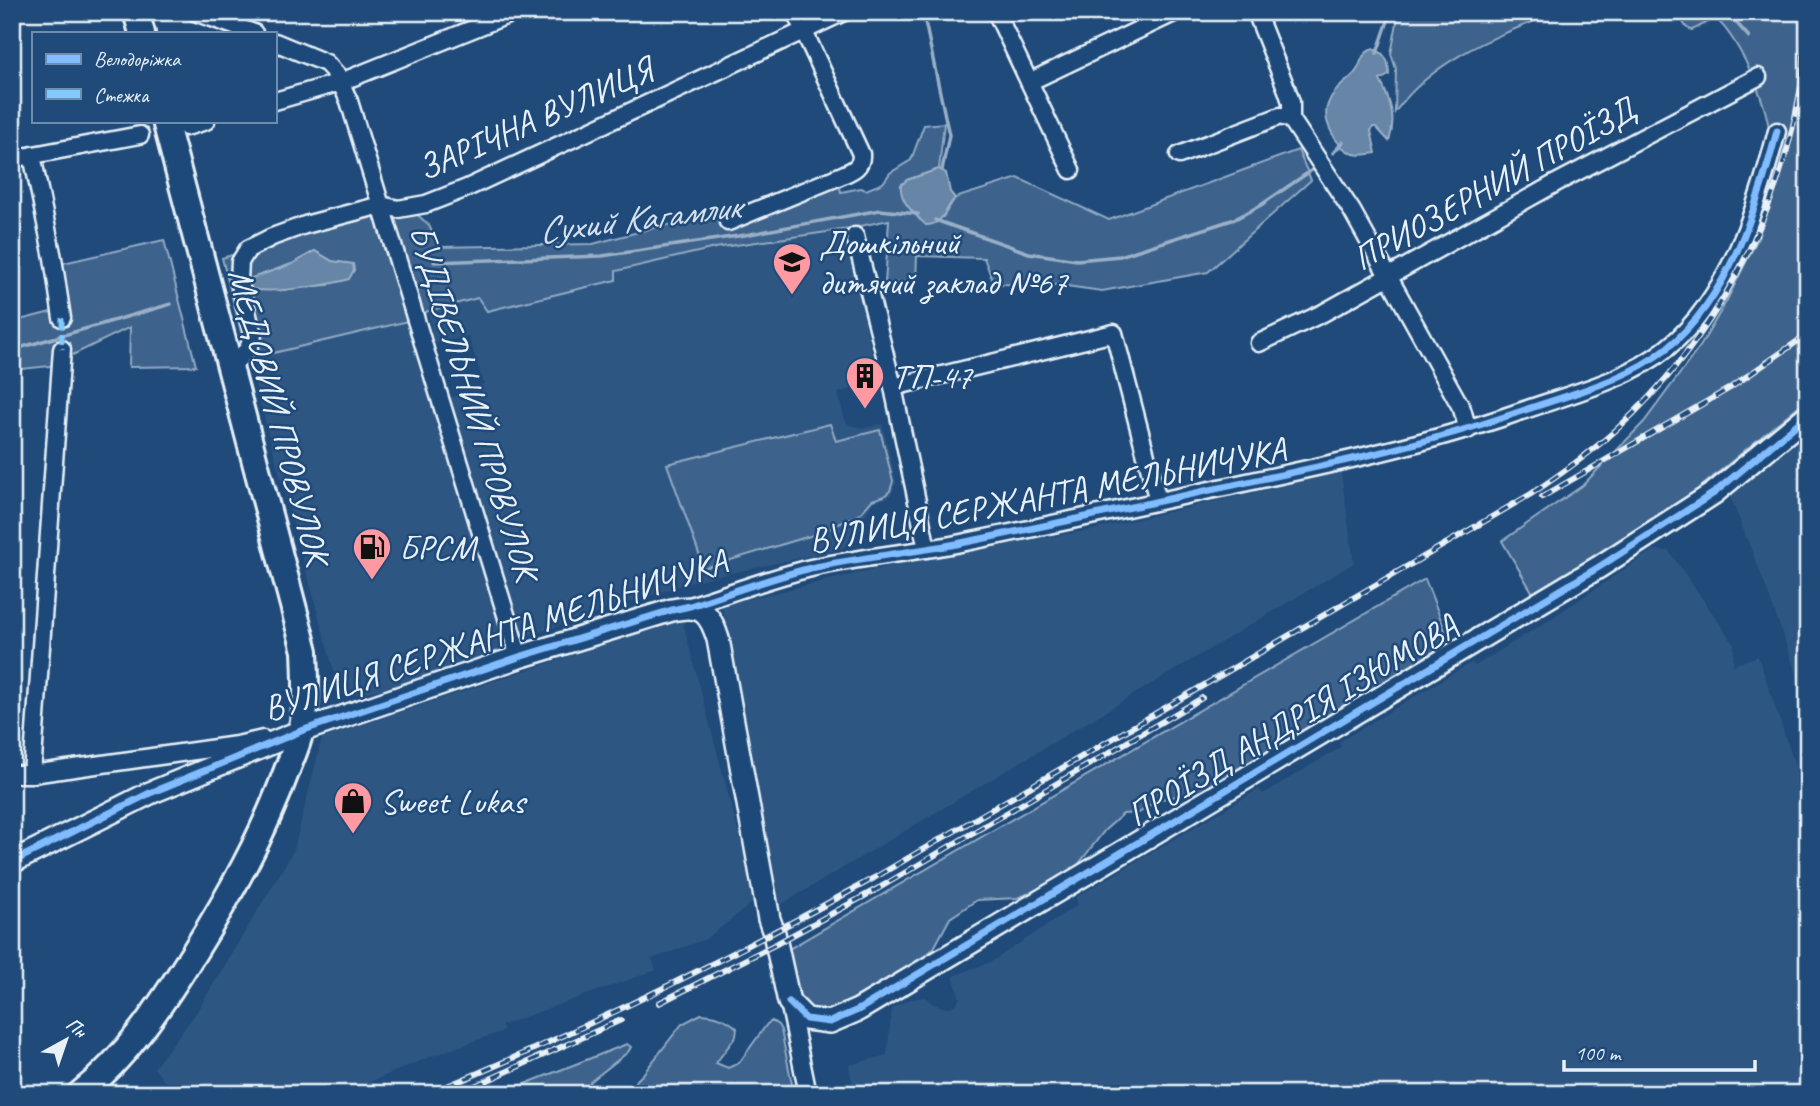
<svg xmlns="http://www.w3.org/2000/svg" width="1820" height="1106" font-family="Caveat,sans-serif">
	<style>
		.built { fill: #2e5683 }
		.green { fill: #3c628c; stroke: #92aac2; stroke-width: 2; fill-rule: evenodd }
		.water { fill: #6685a7; stroke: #9ab0c7; stroke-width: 2 }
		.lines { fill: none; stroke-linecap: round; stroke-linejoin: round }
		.stream { stroke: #9ab0c7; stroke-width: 3.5 }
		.street-casing { stroke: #e8f1f8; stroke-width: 21 }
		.secondary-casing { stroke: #e8f1f8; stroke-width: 26 }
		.primary-casing { stroke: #e8f1f8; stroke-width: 30 }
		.street { stroke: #1f4a7a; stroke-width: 16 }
		.secondary { stroke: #1f4a7a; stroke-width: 21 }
		.primary { stroke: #1f4a7a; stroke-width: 24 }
		.rail-casing { stroke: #e8f1f8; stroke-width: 6 }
		.rail { stroke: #1f4a7a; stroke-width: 3.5; stroke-dasharray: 10; stroke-linecap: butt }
		.quiet { stroke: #80caff; stroke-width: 5; stroke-dasharray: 10 5; stroke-linecap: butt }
		.cycleway-casing { stroke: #1f4a7a; stroke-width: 11 }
		.cycleway { stroke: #80bcff; stroke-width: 7 }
		.labels { text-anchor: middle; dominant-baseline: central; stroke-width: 5; stroke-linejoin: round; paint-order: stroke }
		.street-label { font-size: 35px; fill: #e8f1f8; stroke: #1f4a7a }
		.poi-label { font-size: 35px; fill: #e8f1f8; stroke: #1f4a7a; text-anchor: start }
		.water-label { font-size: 37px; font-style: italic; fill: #d4e1ec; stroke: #1f4a7a }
	</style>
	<rect width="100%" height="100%" fill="#1f4a7a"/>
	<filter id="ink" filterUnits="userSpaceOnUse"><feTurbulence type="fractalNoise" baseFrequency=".0143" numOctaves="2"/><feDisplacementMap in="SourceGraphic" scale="14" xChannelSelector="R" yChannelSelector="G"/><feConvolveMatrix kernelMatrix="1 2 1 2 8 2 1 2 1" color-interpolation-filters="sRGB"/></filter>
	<g filter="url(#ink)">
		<!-- built -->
		<path class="built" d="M841,230L846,238L878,381L838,393L845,420L849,425L864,428L882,424L896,482L892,493L887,498L873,502L848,544L841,549L694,581L519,639L450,398L484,384L468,336L434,344L428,311L479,298L487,311L615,280L616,271L715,248Z
			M408,321L507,651L408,683L356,695L336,679L248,359Z
			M1808,431V707L1764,582L1730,496Z
			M1341,472L1354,563L779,906L722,605L928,557L990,545L1087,531Z
			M1653,550L1669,551L1734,644L1733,665L1758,656L1808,804V1094H854L849,1065L887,1055L892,1008L907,1000L925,997L933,1004L947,1008L956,1004L960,998L953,976L993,961L1077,905L1076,897L1259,789L1263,794L1341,747L1339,742L1472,662L1475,666L1549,620Z
			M682,619L756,900L706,939L652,959L656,970L502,1025L503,1031L432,1056L341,1094H174L154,1068L196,1013L294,850L322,738Z"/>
		<!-- green -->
		<path class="green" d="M1399,12H1558C1497,36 1435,57 1395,112L1396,69L1391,54Z
			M1677,12H1808V398L1696,491L1534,595L1502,541L1582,486L1644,422L1701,345L1726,302L1760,234L1744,218C1751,197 1766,162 1769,141C1773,113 1739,38 1717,20C1708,19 1700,28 1691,30L1686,27Z
			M944,123L939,169L907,180L901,185L920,220L943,217L955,198L1018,178L1109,220L1298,150L1311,180L1208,272L1102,291L1059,285L994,284L984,258L917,256L916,281L885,284L889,220L841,230L715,248L616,271V280L487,311L478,298L428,311L408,321L248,359L222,258L369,215L413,211L429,225L438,247L593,244L661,226L709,219L835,183L839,185L841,192L861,188L866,190L883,183L890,173L911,160L924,125ZM315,251L332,261L329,285L308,286L277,291L252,278L292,264Z
			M164,240L196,366L129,367L130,327L50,366L12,370V322L55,311L46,267Z
			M830,424L836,441L880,430L893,481L890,491L884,496L872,500L860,514L820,533L704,568L667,464Z
			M1425,579L1451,645L1211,789L1157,800L1139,813L1123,814L1105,830L1077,866L1045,887L1017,898L977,900L950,918L934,948L921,960L889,981L829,1012L807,1009C806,1000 799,997 795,990C789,980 786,959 789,949Z
			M701,1014C716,1015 726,1018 737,1028L736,1036L716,1063L728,1068L739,1063L767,1024L772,1021L778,1025L781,1030L794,1094H623L643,1074L682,1024Z
			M627,1044L631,1047L628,1052L590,1082L591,1094H499Z"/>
		<!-- water -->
		<path class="water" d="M1372,49C1386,52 1389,62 1389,75L1380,80C1390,100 1397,119 1389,141L1376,127H1373L1371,131L1376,153C1369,154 1360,156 1354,154C1337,149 1321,120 1328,104C1332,91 1344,84 1353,75C1364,64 1357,57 1372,49Z
			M939,169L946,173L950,192L955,198C945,209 943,225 926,225C915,215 899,201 901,185L907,180Z
			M315,251L332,261L353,264L354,270L349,279C330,285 263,296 246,287L252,278L292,264Z"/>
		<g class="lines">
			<!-- stream -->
			<path class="stream" d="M923,12L949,135L942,170
				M1727,12L1749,37
				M1377,53L1391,12
				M1333,153L1343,142
				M935,220L1029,253L1077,260L1120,256L1235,219L1261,205L1312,170
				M434,262L602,256L745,235L880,210L918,214
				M12,350L171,304"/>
			<!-- street casing -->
			<g class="street-casing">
				<path id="street" d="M195,12L254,33
					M996,12L1071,170
					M1256,12L1287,90L1291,102V119L1352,211L1462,409L1468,430
					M275,42L326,63L337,75L349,101L519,657
					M1029,82L1176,12
					M275,101L341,82L515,12
					M186,127L206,121
					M32,155L53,258L62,318
					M1179,155L1280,116L1291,119
					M12,159L140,135
					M728,222L840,176C851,171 862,168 861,154L795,12
					M855,236L893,387L927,549
					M1259,343L1323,313L1556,183L1758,77
					M230,368L248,349L253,335L239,280L240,262L248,249L272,237L305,225L381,205L398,209L426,204L467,188L844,12
					M893,387L1114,333L1158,501
					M690,606C730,593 770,578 811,568C860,557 911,553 961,543C1046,526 1131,507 1215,489C1317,467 1418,447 1516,413C1566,395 1625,382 1667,348C1729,299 1758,204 1777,131
					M12,774H32L237,745L263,739
					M32,774L62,349
					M789,1002L808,1094"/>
			</g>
			<!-- secondary casing -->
			<g class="secondary-casing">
				<path id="secondary" d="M12,862L150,793L301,731L519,657L672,610C701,604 709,611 718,639L769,919L774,933L789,1002L806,1019L830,1022L858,1010L1599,567L1714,493L1808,415"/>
			</g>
			<!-- primary casing -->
			<g class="primary-casing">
				<path id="primary" d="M136,12L142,33
					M80,1094C128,1056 161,1005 193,954C230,895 263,836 287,770C292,757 298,744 301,730C308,704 306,678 305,651L165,121"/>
			</g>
			<!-- street -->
			<use href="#street" class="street"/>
			<!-- secondary -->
			<use href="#secondary" class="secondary"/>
			<!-- primary -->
			<use href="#primary" class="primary"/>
			<!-- rail casing -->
			<g class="rail-casing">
				<path id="rail" d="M1542,497L1730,388L1808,334
					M659,1003L776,944L879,888L1202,698
					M428,1094C581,1032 729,958 874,878L1531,494C1561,474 1589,454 1616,430C1712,343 1778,219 1800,92C1805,66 1805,39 1805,12
					M457,1094L621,1020"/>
			</g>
			<!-- rail -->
			<use href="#rail" class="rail"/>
			<!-- quiet -->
			<path class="quiet" d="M62,318V349"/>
			<!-- cycleway casing -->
			<g class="cycleway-casing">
				<path id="cycleway" d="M12,862L150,793L301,731L519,657L672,610L690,606C730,593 770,578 811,568C860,557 911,553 961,543C1046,526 1131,507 1215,489C1317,467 1418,447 1516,413C1566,395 1625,382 1667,348C1729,299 1758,204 1777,131
					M789,1002L806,1019L830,1022L858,1010L1599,567L1714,493L1808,415"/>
			</g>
			<!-- cycleway -->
			<use href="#cycleway" class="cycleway"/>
		</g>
	</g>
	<!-- icons -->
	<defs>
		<g id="school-pin" transform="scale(2.0125)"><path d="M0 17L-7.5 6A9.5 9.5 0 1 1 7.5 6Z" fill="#ff9aa2" stroke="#1f4a7a"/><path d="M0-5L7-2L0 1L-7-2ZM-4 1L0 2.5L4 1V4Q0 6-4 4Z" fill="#111"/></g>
		<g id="building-pin" transform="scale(2.0125)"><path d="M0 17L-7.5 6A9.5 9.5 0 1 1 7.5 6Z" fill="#ff9aa2" stroke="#1f4a7a"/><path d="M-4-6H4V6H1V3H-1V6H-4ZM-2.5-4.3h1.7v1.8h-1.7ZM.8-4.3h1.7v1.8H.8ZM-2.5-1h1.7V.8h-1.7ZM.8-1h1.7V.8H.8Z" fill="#111"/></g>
		<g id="fuel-pin" transform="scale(2.0125)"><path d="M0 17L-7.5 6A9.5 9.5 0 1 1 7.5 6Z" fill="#ff9aa2" stroke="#1f4a7a"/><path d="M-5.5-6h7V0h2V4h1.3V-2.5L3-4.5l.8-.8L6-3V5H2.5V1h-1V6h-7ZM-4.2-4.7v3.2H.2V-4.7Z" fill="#111"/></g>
		<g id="shop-pin" transform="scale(2.0125)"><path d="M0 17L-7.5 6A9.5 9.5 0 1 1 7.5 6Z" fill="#ff9aa2" stroke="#1f4a7a"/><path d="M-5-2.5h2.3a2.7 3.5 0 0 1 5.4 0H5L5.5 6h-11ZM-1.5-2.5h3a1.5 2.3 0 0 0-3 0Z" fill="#111"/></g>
	</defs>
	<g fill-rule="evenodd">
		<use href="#school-pin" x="792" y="262"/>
		<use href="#building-pin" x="865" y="376"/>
		<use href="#fuel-pin" x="372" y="547"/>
		<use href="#shop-pin" x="353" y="801"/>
	</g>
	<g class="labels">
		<!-- street labels -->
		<g class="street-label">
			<text transform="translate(535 119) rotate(-24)">ЗАРІЧНА ВУЛИЦЯ</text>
			<text transform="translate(1494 184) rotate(-29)">ПРИОЗЕРНИЙ ПРОЇЗД</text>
			<text transform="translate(474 402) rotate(73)">БУДІВЕЛЬНИЙ ПРОВУЛОК</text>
			<text transform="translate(279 416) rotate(75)">МЕДОВИЙ ПРОВУЛОК</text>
			<text transform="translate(1047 495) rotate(-11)">ВУЛИЦЯ СЕРЖАНТА МЕЛЬНИЧУКА</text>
			<text transform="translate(495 635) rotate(-18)">ВУЛИЦЯ СЕРЖАНТА МЕЛЬНИЧУКА</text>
			<text transform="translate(1292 720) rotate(-31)">ПРОЇЗД АНДРІЯ ІЗЮМОВА</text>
		</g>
		<!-- poi labels -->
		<g class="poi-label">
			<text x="819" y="242">Дошкільний<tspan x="819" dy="40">дитячий заклад №67</tspan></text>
			<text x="892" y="376">ТП-47</text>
			<text x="399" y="547">БРСМ</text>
			<text x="380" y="801">Sweet Lukas</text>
		</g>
		<!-- water labels -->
		<g class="water-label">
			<text transform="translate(639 218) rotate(-7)">Сухий Кагамлик</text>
		</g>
	</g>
	<!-- margin -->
	<rect width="1820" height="1106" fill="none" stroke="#1f4a7a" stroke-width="42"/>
	<rect x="21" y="21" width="1778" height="1064" fill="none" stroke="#e8f1f8" stroke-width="2.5" filter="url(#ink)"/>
	<!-- legend -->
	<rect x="32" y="32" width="245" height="91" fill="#1f4a7a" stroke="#6f8dac" stroke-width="2"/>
	<rect x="46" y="54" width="35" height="10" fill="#80bcff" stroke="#6f8dac" stroke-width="2"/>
	<text x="94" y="66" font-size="21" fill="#e8f1f8">Велодоріжка</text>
	<rect x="46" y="89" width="35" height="10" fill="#80caff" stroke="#6f8dac" stroke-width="2"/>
	<text x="94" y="102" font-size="21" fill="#e8f1f8">Стежка</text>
	<!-- north arrow -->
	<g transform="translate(66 1040) rotate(40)" stroke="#1f4a7a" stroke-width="5" paint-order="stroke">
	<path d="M0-5L12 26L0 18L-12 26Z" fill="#e8f1f8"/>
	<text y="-10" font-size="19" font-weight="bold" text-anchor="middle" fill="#e8f1f8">Пн</text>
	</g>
	<!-- scale -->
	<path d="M1564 1060v10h191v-10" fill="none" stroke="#e8f1f8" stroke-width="3.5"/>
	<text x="1575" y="1060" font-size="21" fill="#e8f1f8" stroke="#1f4a7a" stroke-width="5" paint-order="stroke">100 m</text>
</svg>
